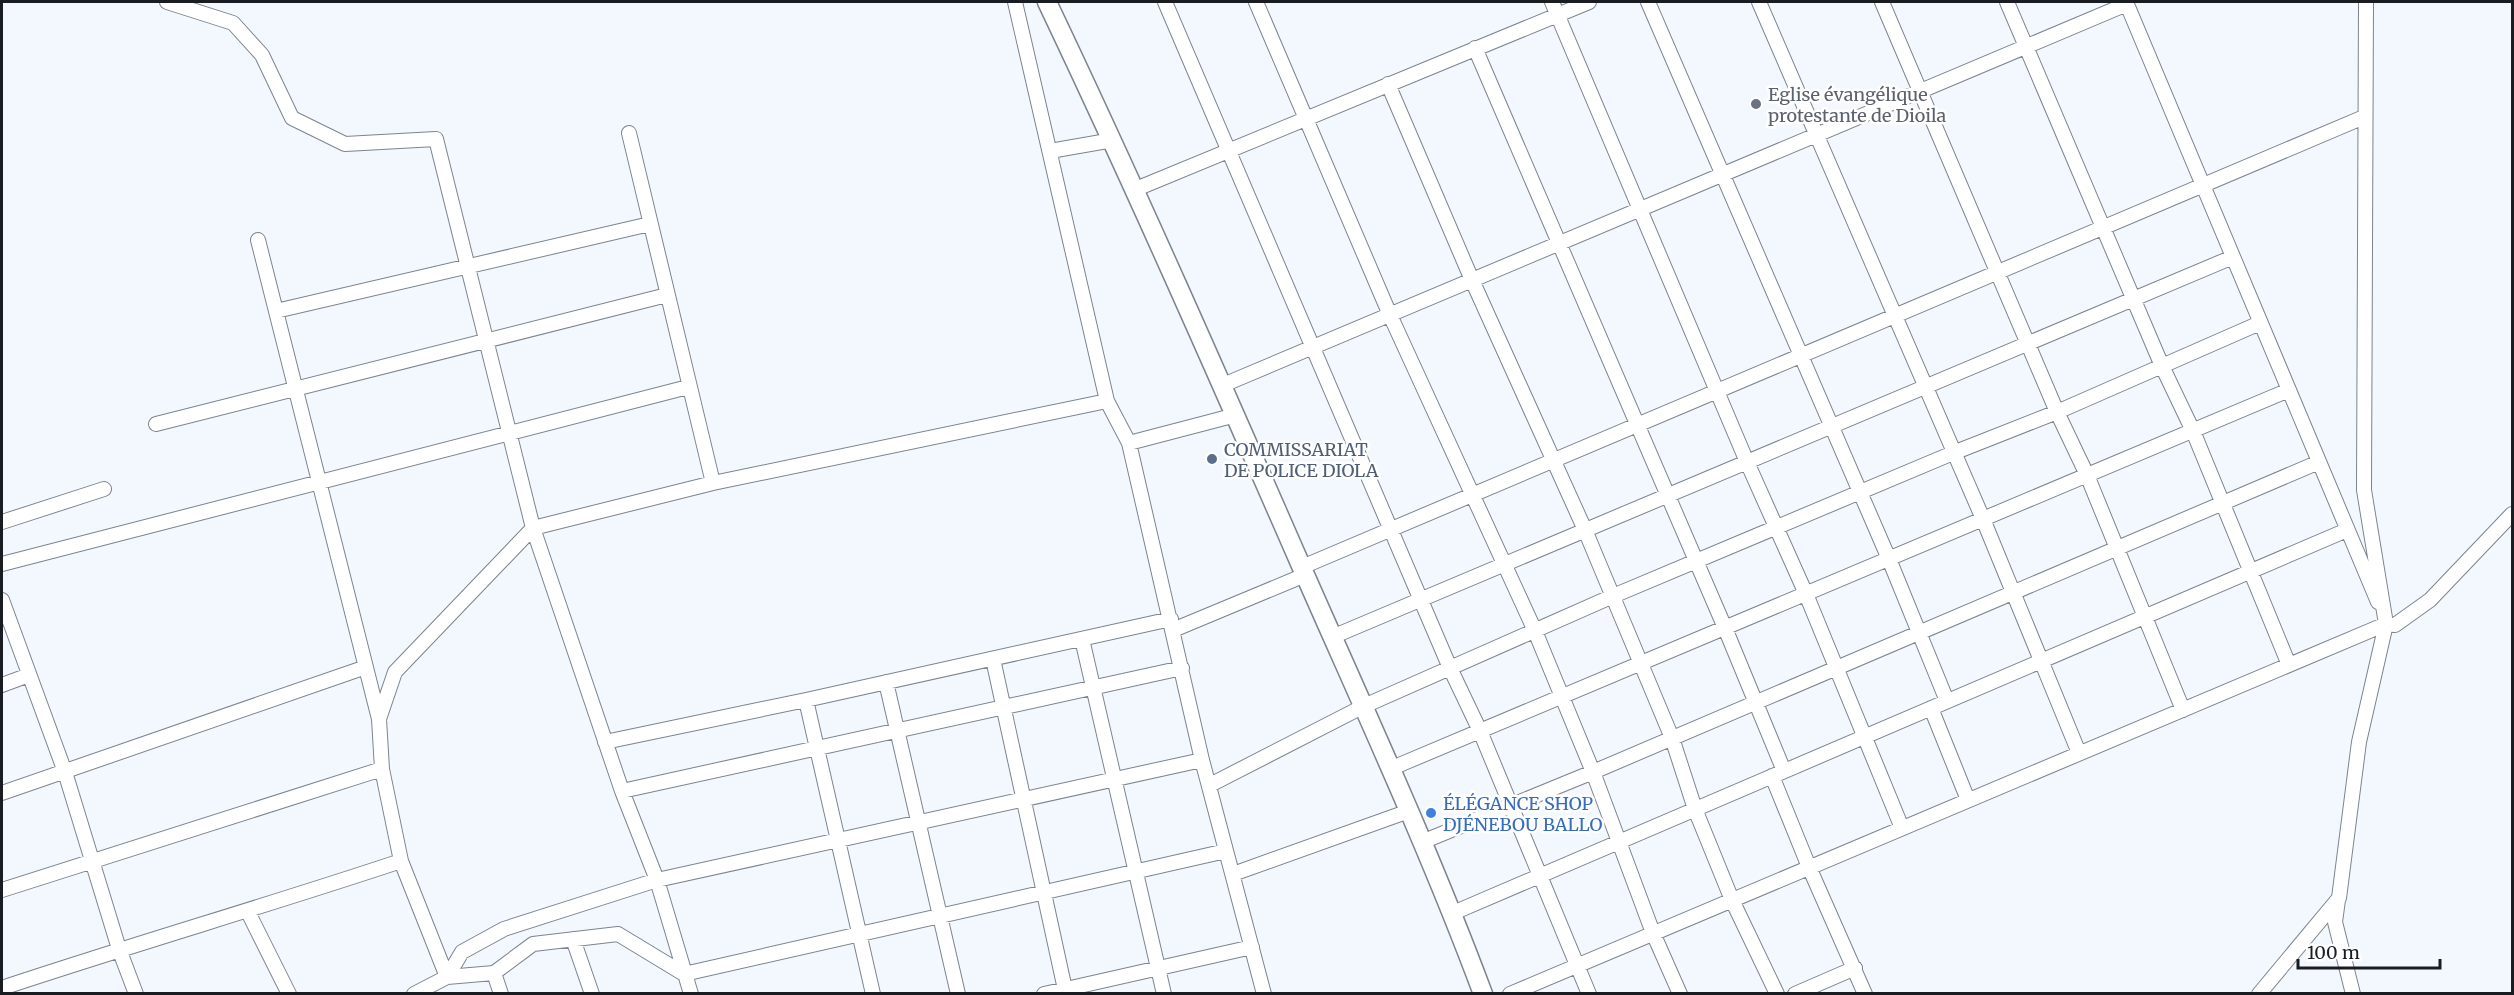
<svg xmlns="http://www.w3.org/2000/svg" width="2514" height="995" font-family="Merriweather,serif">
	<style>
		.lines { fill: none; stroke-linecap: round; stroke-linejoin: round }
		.minor-casing { stroke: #7c848d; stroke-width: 16 }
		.major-casing { stroke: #7c848d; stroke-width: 21 }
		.minor { stroke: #fff; stroke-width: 14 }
		.major { stroke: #fff; stroke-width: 18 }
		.worship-dot { fill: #6b7280; stroke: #fff; stroke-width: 2 }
		.service-dot { fill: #5c6f8a; stroke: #fff; stroke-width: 2 }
		.shop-dot { fill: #3f7fe0; stroke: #fff; stroke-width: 2 }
		.labels { text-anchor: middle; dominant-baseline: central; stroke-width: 5; stroke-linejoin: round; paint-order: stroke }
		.worship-label { font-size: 18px; fill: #5b616d; stroke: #fff; text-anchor: start }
		.service-label { font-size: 18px; fill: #4e5e75; stroke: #fff; text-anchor: start }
		.shop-label { font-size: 18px; fill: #366cbe; stroke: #fff; text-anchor: start }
	</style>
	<rect width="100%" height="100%" fill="#f3f8fe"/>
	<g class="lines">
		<!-- minor casing -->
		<g class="minor-casing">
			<path id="minor" d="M167,2L233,23L262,55L292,118L345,144L436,139L533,528L622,791L657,880L691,994
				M1165,2L1450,668L1480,731L1589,994
				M1256,2L1390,315L1535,631L1593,772L1653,933L1680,994
				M1552,2L1747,462L1806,594L1902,828
				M1648,2L1889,559L1947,701
				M1759,2L1983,519L2079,753
				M1882,2L2057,412L2087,475L2183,710
				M2007,2L2162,366L2193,431L2289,665
				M2126,2L2378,602
				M1475,48L1725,628L1784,771
				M1388,84L1472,280L1585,530L1672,738L1695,809L1732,900L1777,994
				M629,133L713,483
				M1050,151L1113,140
				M1136,189L1589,2
				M258,240L379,719
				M276,311L650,224
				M1223,385L2127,4
				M1107,401L1129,443L1202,760L1264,994
				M156,424L667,295
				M1129,443L1236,415
				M2,522L104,489
				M2,564L688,387
				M1302,567L2364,117
				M2,600L65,772L119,949L136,994
				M1173,630L1305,575
				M1332,637L2233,257
				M1082,639L1164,994
				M993,659L1066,994
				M886,682L958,994
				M2,685L29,675
				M806,700L873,994
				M1931,708L1968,800
				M605,742L806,700L1171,619
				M1392,768L2289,390
				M1772,776L1809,867L1865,994
				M1210,785L1364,706L1613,596L1953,453L2057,412L2260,323
				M622,791L1182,668
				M2,793L366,667
				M1422,842L1593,772L2319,462
				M1233,874L1409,811
				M2,890L382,769
				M2338,900L2335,922L2353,994
				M248,912L289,994
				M1453,913L2347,530
				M573,939L592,994
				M494,973L501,994
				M447,977L494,973L533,944L618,934L684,974L1226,851
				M447,977L462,952L504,929L657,880L1202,760
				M2,988C134,944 269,905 401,861
				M414,994L447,977L401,861L382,769L379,719L395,672L533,528L713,483L1107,401L1015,2
				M1044,994L1252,947
				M1510,994L2386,624L2395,625L2430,600L2512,514
				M1795,994L1855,968
				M2259,994L2339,898L2359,742L2386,624L2364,490L2366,2"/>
		</g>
		<!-- major casing -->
		<g class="major-casing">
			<path id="major" d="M1047,2C1136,189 1219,378 1302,568C1364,709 1429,849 1483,994"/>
		</g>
		<!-- minor -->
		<use href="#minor" class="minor"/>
		<!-- major -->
		<use href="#major" class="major"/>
	</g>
	<!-- markers -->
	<circle class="worship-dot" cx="1756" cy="104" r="6"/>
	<circle class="service-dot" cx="1212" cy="459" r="6"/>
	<circle class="shop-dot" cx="1431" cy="813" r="6"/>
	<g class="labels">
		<!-- worship labels -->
		<g class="worship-label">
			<text x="1768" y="94">Eglise évangélique<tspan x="1768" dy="21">protestante de Dioila</tspan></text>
		</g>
		<!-- service labels -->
		<g class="service-label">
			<text x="1224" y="449">COMMISSARIAT<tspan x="1224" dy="21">DE POLICE DIOLA</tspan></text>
		</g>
		<!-- shop labels -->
		<g class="shop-label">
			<text x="1443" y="803">ÉLÉGANCE SHOP<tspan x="1443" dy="21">DJÉNEBOU BALLO</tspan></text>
		</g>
	</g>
	<!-- border -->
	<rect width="2514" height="995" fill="none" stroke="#191c20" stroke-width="6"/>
	<!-- scale -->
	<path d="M2298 959v9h142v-9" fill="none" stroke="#191c20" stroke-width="3"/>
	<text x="2307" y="959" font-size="18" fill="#191c20" stroke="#ffffff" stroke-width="4.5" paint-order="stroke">100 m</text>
</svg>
